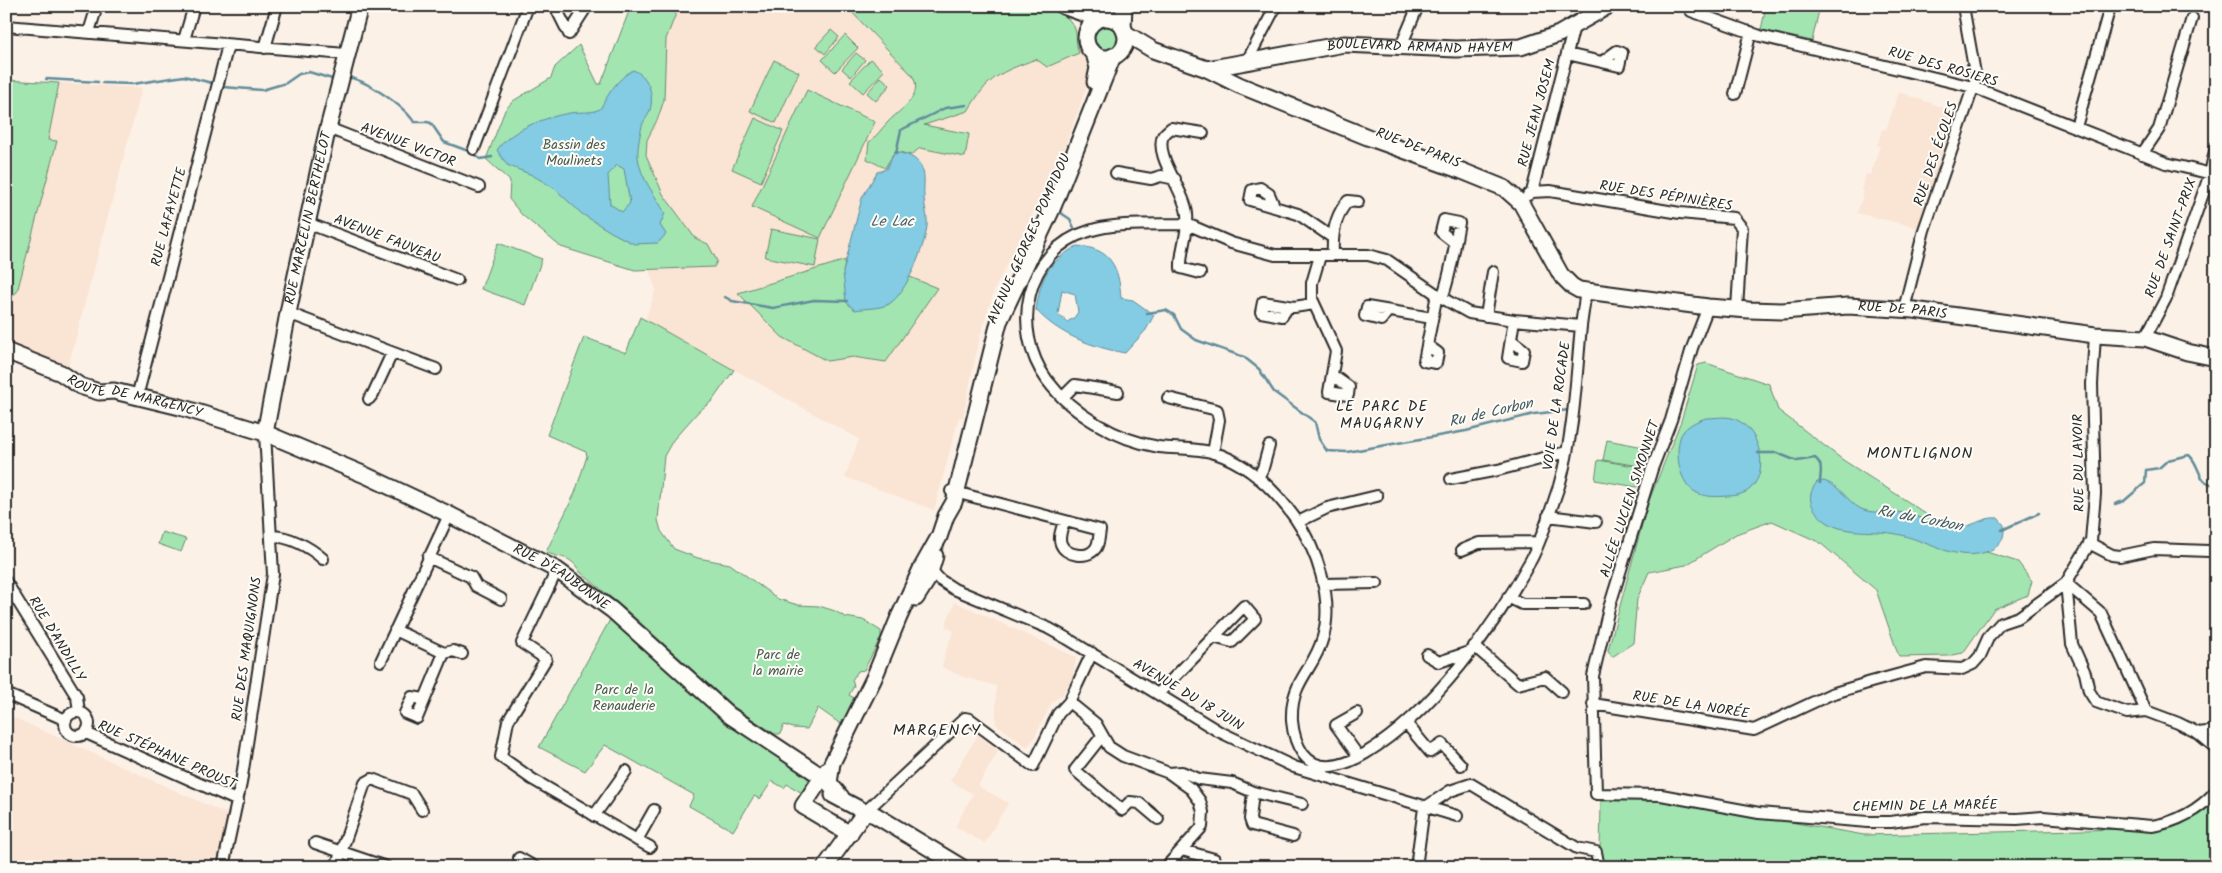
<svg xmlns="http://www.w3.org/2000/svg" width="2222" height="873" font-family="Kalam,sans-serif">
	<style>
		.built { fill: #fae4d4 }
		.green { fill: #a3e5b0; stroke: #67886e }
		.water { fill: #83cce3; stroke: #608c99; fill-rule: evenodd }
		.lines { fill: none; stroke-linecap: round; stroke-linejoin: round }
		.stream { stroke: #608c99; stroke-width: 2.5 }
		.street-casing { stroke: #2b2b2b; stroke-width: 14 }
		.secondary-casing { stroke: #2b2b2b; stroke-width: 19 }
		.street { stroke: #fdfcf7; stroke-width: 10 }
		.secondary { stroke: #fdfcf7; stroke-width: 15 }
		.labels { text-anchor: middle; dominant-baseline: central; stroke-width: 4; stroke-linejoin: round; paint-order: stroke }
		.street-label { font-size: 14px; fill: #2b2b2b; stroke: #fdfcf7 }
		.park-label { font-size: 14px; fill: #495a4c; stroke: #fdfcf7 }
		.water-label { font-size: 15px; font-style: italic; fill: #455b62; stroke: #fdfcf7 }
		.neighbourhood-label { font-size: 15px; letter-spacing: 1px; fill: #2b2b2b; stroke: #fdfcf7 }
		.quarter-label { font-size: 16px; letter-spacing: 1px; fill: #2b2b2b; stroke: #fdfcf7 }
	</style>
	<rect width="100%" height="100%" fill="#fcf1e7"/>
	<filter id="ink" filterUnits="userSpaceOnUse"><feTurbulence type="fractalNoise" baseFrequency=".02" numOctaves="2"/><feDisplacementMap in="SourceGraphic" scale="10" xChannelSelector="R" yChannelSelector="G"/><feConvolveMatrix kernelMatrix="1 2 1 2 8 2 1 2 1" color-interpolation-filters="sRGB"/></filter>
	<g filter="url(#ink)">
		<!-- built -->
		<path class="built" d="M679,6H1048L1063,13L1079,30V46L1092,72L1060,160L995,288L980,335L963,418L959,417L934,510L845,477L859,439L645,320L656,290L649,270L714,267L708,244L695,238L663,194L646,155L647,140L658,118L664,100L666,39Z
			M59,83L142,88L68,367L6,341V301L17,292L57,141L48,140Z
			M1899,92L1948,109L1950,106L1959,109L1923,213L1920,228L1857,213L1864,192L1861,190L1863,184L1866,174L1870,175L1880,146L1877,145L1880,136L1882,129L1886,130Z
			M955,602L1076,657L1073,675L1062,695L1052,702L1033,740L1027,747L996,724V686L961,676L942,667L945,653L954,631L945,626Z
			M6,714L227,814L223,843L216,867H6Z
			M978,735L998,751L978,786L1008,803L985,843L955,827L973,794L950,781Z"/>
		<!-- green -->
		<path class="green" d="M631,6H679L666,39L664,100L658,118L647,140L646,155L663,194L695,238L708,244L717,261L714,267L635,270L561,247L522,215L509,199L510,181L486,159L505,110L513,101L551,78L555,67L579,45L598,84H601Z
			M846,6H1047C1058,11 1074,19 1076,33C1077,41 1076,46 1079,53L1047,67L1036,59C999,73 989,76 968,111L924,125L969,134L965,157L920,148L911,155L895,151L885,168L867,159L869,142C877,136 881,129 888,122C900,109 925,96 912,75Z
			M1766,6H1820L1812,41L1761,30Z
			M1094 38a13 13 0 1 1 26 0a13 13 0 1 1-26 0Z
			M831,30L839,37L825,54L816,46Z
			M845,35L858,48L835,72L822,60Z
			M856,53L865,60L851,77L842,69Z
			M871,59L884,71L863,93L850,81Z
			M774,60L799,72L776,123L750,111Z
			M881,77L890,85L876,101L867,93Z
			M6,80L59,83L48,140L57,141L17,292L6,301Z
			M807,90L875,122L820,238L752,207Z
			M755,118L783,131L761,182L732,169Z
			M771,229L820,239L815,267L765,257Z
			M498,243L542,259L525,305L481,289Z
			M846,260L843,272L887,305L891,302L910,277L937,288L886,362L853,357L827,361L782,337L738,293Z
			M640,317L734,370L712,401L698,412L673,440L664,456L658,520L661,531L674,549L698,558L730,564L778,599L798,605L819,606L835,611L845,617L863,620L881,631V637L864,670L858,671L852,680L854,686L849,695L854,698L842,725L818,708L807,729L793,728L784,725L780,734H775L734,707L624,608L580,572C569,553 561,560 546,552L575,493L587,456L586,452L547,435L584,337L626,353Z
			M1706,363L1769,384L1778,410L1843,460L1910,503L1974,548L2018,562L2032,581L2028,595L1994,609L1963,653L1948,656L1899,657L1876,590L1819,542L1772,521L1736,534L1686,565L1649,572L1637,599L1633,643L1612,657L1608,650L1648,503L1681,421L1698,365Z
			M1607,440L1649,448L1646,467L1603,460Z
			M1598,460L1640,467L1637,487L1595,480Z
			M162,532L186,539L181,552L158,544Z
			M611,618L807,775L809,784L804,794L787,784L784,788L772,781L760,799L754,796L733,831L689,806L694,795L605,745L585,771L539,747Z
			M2216,797V867H1603L1600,853L1601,801L1660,799L1864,835L2169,828Z"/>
		<!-- water -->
		<path class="water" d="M633,70C650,76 655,98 649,113C647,118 643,121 642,126C640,135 637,149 638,157C640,178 656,196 665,213L660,225L666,234L658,243L634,244L611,232L582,214L554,188L532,175L507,165L497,150C511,129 546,117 570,113C582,111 589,114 600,109C609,93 617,79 633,70ZM617,165L624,169L630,203L622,212L610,204L608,175Z
			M895,152C905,154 912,155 919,163C927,174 923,184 924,196C924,206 928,216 927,226C925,246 906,294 889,304C880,309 865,308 855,310L846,302L843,272L862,198L877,172L886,169Z
			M1077,246C1111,248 1119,267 1121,298L1133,300L1154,315L1146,330L1125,353C1092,347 1059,335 1036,310C1041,277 1047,263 1077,246ZM1062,290L1075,294L1078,312L1074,318L1067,322L1058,314Z
			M1706,418C1714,418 1725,416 1732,418C1758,425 1771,469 1751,488C1746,494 1735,496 1727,496C1718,497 1705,497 1697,493C1679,484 1675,455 1680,438C1683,427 1696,421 1706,418Z
			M1824,481C1844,487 1849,507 1867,511C1881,514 1895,510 1909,514C1924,518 1938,528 1954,528C1971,529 1982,516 1998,518L2004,525C2005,538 2001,546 1989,551C1958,563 1930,542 1901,535C1871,527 1834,540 1814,509C1808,499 1810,491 1817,482Z"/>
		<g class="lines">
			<!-- stream -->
			<path class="stream" d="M346,77C365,79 404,106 414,122H427L431,123L444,142L471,152L480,159L492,157
				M46,79L98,82
				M102,83L133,84L184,76L212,83
				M223,87L262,90L286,83L299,74L309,72L332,79
				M896,153L901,130L945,108L967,105
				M1058,211L1070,219L1075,230
				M725,297L732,301L773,308L814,300L847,301
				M1147,313L1166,310L1174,315L1181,329L1196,340L1244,357L1259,369L1274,392L1315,422L1319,439L1327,451L1347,452L1466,431L1534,414L1569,410
				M1758,453H1777L1797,461L1815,458C1824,465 1820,473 1820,483
				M2115,504L2124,501L2145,483L2146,470L2159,468L2168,460L2189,455C2201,466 2197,484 2216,485
				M2002,530L2039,513"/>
			<!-- street casing -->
			<g class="street-casing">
				<path id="street" d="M555,6L569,34L587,6
					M1688,6L1691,11L1760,36L1973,87L2166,163L2216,175
					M6,26L346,54
					M89,32L97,6
					M184,40L194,6
					M1401,46L1418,6
					M265,48L277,6
					M1567,54L1619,66L1622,53L1617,51L1602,62
					M1246,63L1276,6
					M1735,94L1751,32
					M2076,127L2110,7
					M328,128L479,187
					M474,149L528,6
					M2142,154L2159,129L2192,18
					M1116,173L1151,179L1161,176L1175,179
					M1532,192L1550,191L1680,213L1734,218L1742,228L1737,309
					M1528,195L1532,192L1574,26
					M1274,206L1269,194L1260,188L1252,190L1250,200L1298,214L1333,238
					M307,223L457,280
					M1187,224L1231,243L1275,255H1368L1387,260L1442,298L1469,313L1514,320L1581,326C1576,379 1574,435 1559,486C1551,509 1543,536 1532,558C1495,626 1433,712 1366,753C1346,765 1319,775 1303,754C1296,744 1293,732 1292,721C1290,680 1314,671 1323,637C1334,598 1317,550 1295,518C1275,490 1248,464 1215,453C1197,448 1177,449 1159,447C1117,440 1073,415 1047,380C1010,329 1025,250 1089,231C1117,222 1157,225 1187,224Z
					M1333,254C1332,236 1335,215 1348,201L1358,202
					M1320,256L1312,283V299L1336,351L1329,392L1348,395L1349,387L1332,375
					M1200,273L1181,268C1180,250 1189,232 1187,214C1185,191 1154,156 1163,136C1165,133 1169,130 1171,128L1203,133
					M1442,298C1451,275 1454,248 1459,223L1444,220L1441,232L1455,243
					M1288,307L1282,316L1261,312L1263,302L1294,307L1314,304
					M1708,307L1692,348L1671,420L1652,469L1609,608L1593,676L1596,794L1661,795L1759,813L1868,822H1891L1925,817L2017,819L2043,817L2152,826C2177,822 2198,811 2216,791
					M1904,309L1924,230L1976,79L1963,6
					M1388,311L1381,320L1365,316L1367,307L1432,318
					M288,313L436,369
					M1486,316L1493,272
					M1581,326L1586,290
					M2145,338L2166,298L2210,174L2216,146
					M1511,340L1524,350L1522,361L1508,358L1514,320
					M1427,345L1438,353L1436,363L1424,361L1437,294
					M137,397L228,45
					M1063,397L1075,385L1118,392
					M1168,398L1217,410L1219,420L1213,453
					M369,399L373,394L392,353
					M1258,478L1263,468L1269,446
					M1451,479L1498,470L1566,452
					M951,491L1100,530C1099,536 1099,545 1095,549C1087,559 1066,556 1061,544C1058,537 1062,529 1064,521
					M1548,516L1596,522
					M1298,522L1327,508L1377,496
					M271,536C289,536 310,547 323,559
					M2089,543L2112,555L2120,556L2154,549L2209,551L2216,549
					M1462,550L1479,543L1538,542
					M428,557L471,577L476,586L501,599
					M928,567L940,580L954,589L1048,628L1068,639L1218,731L1294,767L1457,816
					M557,570L522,643L546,659L508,721L501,757L532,779L637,840L654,810
					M6,582L77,697L79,712
					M2066,583L2072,644L2085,673L2089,691L2096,702L2127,713L2146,711L2178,723L2198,733L2216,748
					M2066,583L2101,613L2146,711
					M1323,584L1377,583
					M1508,597L1522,604H1584
					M395,630L444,653L417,718L405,713L412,697L424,699
					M1474,646L1518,684L1545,677L1562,692
					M444,653L453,651L462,654
					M1427,655L1439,662L1469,652
					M381,661L449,515
					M6,694L66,720
					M1158,694L1244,606L1255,619L1232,642L1213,637
					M1069,702L1096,724L1109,747L1123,756L1169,773L1191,789L1200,801L1203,812L1202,827L1166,867
					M1593,704L1754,730L1831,694L1871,682L1926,667L1962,669L1973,664L1980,656L1989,636L2001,623L2019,617L2066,583L2091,541L2095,494L2092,384L2095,335
					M65 724a12 12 0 1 1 24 0a12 12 0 1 1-24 0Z
					M1357,713L1336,725L1359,757
					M1406,723L1430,752L1442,744L1461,765
					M86,733L238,801
					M2198,733L2216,731
					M1102,736L1075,770L1122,810L1130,802L1139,803L1158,819
					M1169,773L1182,772L1199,779L1232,783L1253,792L1250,819L1252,825L1293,836
					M1253,792L1302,804
					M1424,808L1450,791L1471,784L1577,848L1596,852L1599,867
					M865,812L965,718L970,719L1033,766L1058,714L1069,702L1092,653
					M594,816L626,771
					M637,840L650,847
					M315,843L386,867
					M1182,850L1214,859L1215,867
					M519,858L535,867
					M223,867L241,783L273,574L265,433
					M336,867L365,783L372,779L412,794L422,810
					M1416,867L1424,808"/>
			</g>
			<!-- secondary casing -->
			<g class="secondary-casing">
				<g id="secondary">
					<path d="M1063,6L1099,19"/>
					<circle cx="1106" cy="38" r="20"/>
					<path d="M1123,28L1124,6"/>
					<path id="s1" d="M1125,33L1153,50L1207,69L1344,44L1456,49L1521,47L1559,34L1608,6"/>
					<path d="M1094,53L1098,68L1095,82"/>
					<path id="s2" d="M1207,69L1239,85L1370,138L1462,171L1504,188L1521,203L1561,275L1572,286L1579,290L1708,307L1749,310L1782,311L1848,306L1914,310L2095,335L2145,338L2187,352L2216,358"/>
					<path id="s3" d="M6,351L61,373L80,386L99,392L114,391L180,407L265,433L365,475L446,513L557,570L612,610L729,715L821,776"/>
					<path id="s4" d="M265,433L290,303L326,136L360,6"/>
					<path d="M916,598L928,579L935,556"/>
					<path d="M827,770L803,806L850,834"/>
					<path d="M841,797L829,783L832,763L874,678L899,617L921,569L939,537L946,516L954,502L999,322L1052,209L1113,56"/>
					<path d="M865,812L875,815L961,867"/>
					<path d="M825,867L865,812L833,795"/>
				</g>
			</g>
			<!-- street -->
			<use href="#street" class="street"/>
			<!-- secondary -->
			<use href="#secondary" class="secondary"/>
		</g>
	</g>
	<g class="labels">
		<!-- street labels -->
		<g class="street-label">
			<text stroke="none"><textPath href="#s1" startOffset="305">BOULEVARD ARMAND HAYEM</textPath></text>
			<text transform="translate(1943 67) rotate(16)">RUE DES ROSIERS</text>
			<text transform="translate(1537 113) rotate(-75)">RUE JEAN JOSEM</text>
			<text transform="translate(408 145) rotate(21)">AVENUE VICTOR</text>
			<text transform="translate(1418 148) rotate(21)">RUE DE PARIS</text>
			<text transform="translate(1936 154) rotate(-71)">RUE DES ÉCOLES</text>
			<text transform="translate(1666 196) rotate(9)">RUE DES PÉPINIÈRES</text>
			<text transform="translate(169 217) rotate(-75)">RUE LAFAYETTE</text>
			<text stroke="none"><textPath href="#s4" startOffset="219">RUE MARCELIN BERTHELOT</textPath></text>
			<text transform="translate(2171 238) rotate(-70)">RUE DE SAINT-PRIX</text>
			<text transform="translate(387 239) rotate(21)">AVENUE FAUVEAU</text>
			<text transform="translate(1029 239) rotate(-66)">AVENUE GEORGES POMPIDOU</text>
			<text stroke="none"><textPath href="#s2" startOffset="774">RUE DE PARIS</textPath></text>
			<text stroke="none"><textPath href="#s3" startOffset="138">ROUTE DE MARGENCY</textPath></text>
			<text transform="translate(1557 406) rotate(-82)">VOIE DE LA ROCADE</text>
			<text transform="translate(2079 463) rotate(-91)">RUE DU LAVOIR</text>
			<text transform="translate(1630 499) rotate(-72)">ALLÉE LUCIEN SIMONNET</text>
			<text stroke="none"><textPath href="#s3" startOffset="604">RUE D'EAUBONNE</textPath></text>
			<text transform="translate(57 639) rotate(59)">RUE D'ANDILLY</text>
			<text transform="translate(247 649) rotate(-82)">RUE DES MAQUIGNONS</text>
			<text transform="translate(1188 695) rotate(31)">AVENUE DU 18 JUIN</text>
			<text transform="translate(1691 705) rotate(9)">RUE DE LA NORÉE</text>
			<text transform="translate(167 755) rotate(24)">RUE STÉPHANE PROUST</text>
			<text transform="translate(1925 806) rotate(-1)">CHEMIN DE LA MARÉE</text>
		</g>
		<!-- park labels -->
		<g class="park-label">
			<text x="574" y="145">Bassin des<tspan x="574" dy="16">Moulinets</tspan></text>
			<text x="778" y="655">Parc de<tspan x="778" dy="16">la mairie</tspan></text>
			<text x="624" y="690">Parc de la<tspan x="624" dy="16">Renauderie</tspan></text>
		</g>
		<!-- water labels -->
		<g class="water-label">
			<text x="892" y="222">Le Lac</text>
			<text transform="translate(1491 413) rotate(-13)">Ru de Corbon</text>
			<text transform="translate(1920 519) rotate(11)">Ru du Corbon</text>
		</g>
		<!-- neighbourhood labels -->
		<g class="neighbourhood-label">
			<text x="1382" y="407">LE PARC DE<tspan x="1382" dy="17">MAUGARNY</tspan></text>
		</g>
		<!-- quarter labels -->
		<g class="quarter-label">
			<text x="1920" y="453">MONTLIGNON</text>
			<text x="937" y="730">MARGENCY</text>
		</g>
	</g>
	<!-- margin -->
	<rect width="2222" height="873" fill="none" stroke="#fdfcf7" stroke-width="25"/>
	<rect x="12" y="12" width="2197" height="848" fill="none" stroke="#2b2b2b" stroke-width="2" filter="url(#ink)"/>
</svg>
